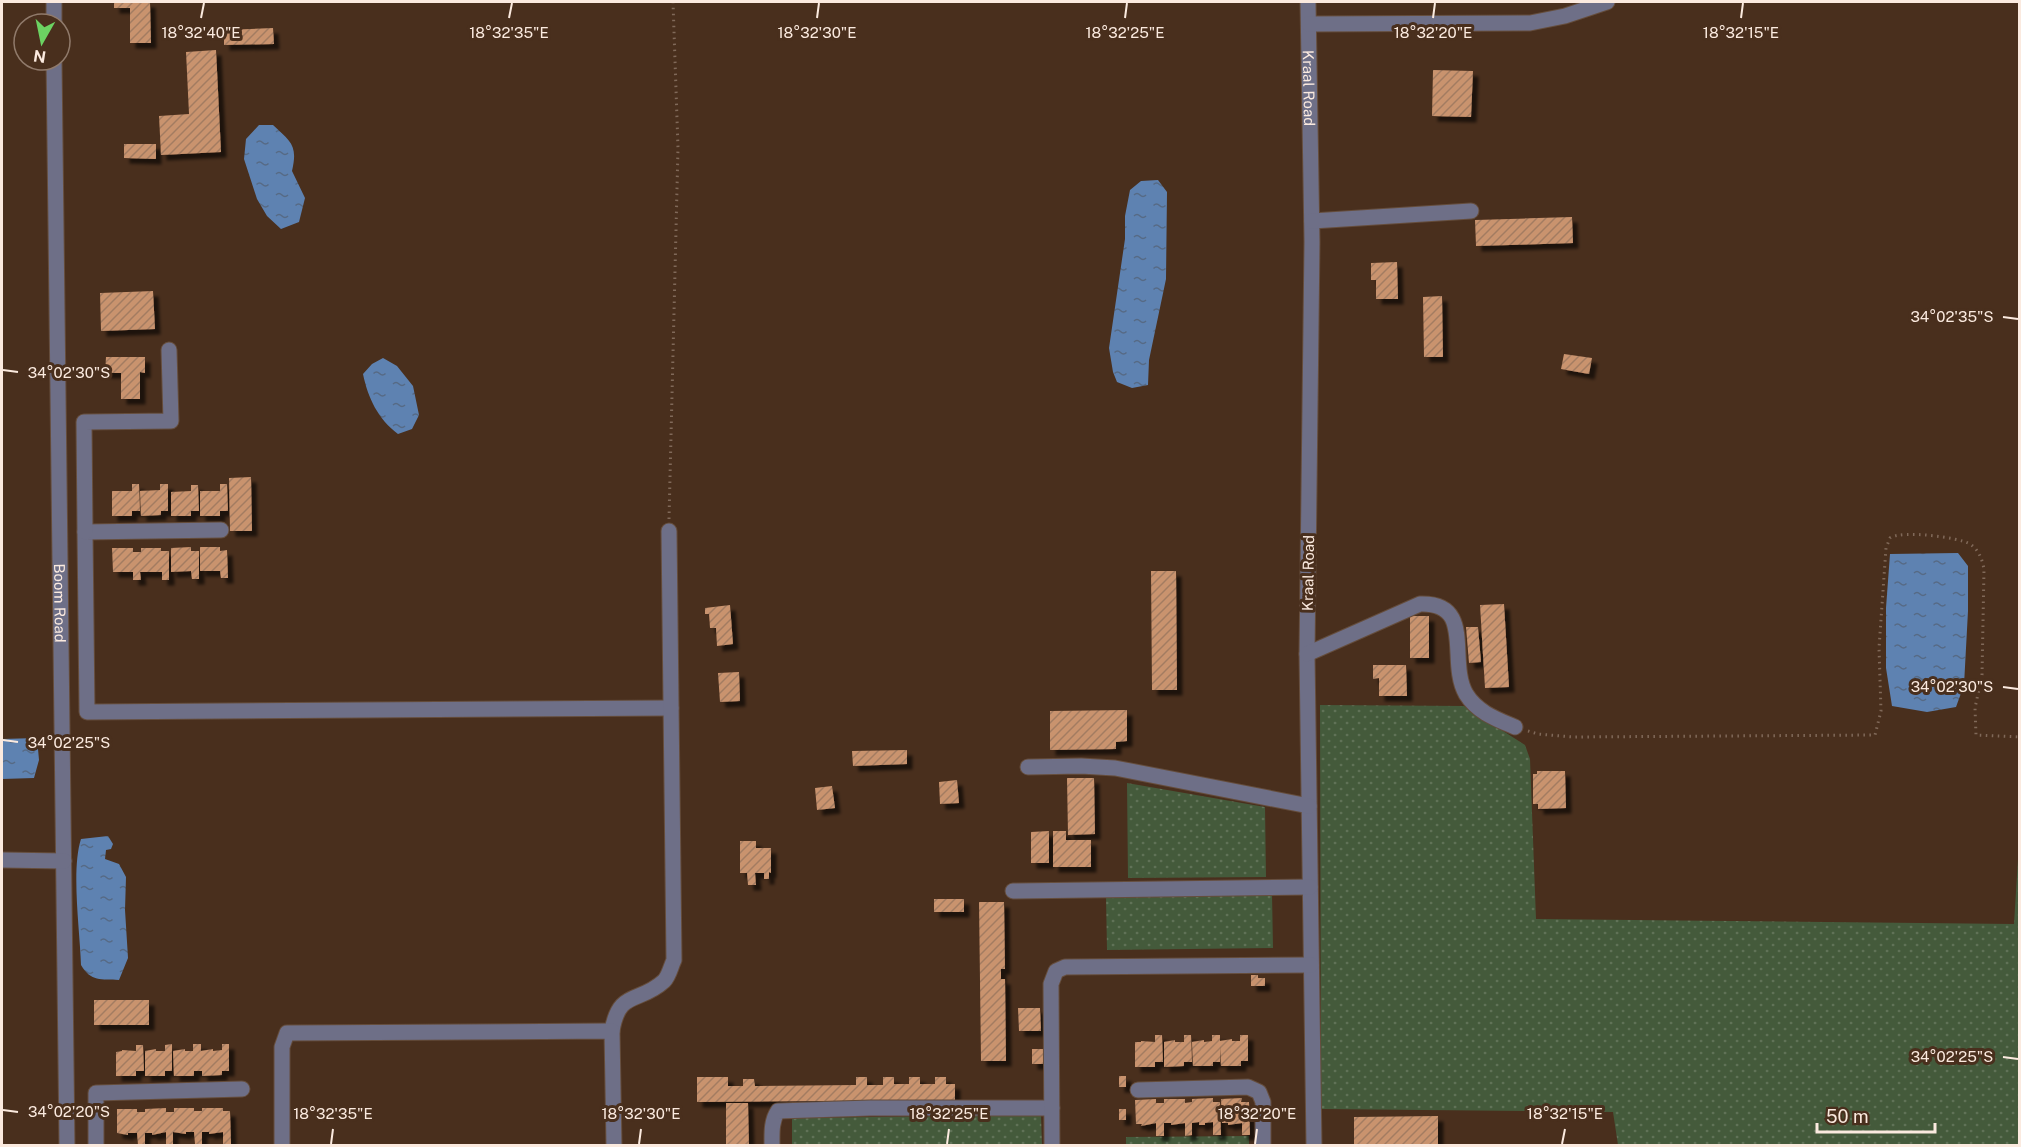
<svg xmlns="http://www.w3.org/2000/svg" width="2021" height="1147" font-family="'Public Sans',sans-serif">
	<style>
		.grass { fill: url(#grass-dots) }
		.water { fill: url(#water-ripples) }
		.building { fill: url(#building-hatch); filter: url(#shadow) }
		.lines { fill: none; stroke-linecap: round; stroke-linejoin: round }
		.minor-casing { stroke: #654d3c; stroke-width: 17 }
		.path { stroke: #806959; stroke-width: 3; stroke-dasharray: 1.5 4.5; stroke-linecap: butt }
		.minor { stroke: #6e6f87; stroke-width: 15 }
		.ticks { fill: none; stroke: #fbeadf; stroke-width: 2 }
		.labels { text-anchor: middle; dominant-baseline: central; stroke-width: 6; stroke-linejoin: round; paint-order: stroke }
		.street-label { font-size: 15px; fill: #fbeadf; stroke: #492f1d }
		.ticks-label { font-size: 15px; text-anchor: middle; fill: #fbeadf; stroke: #492f1d; stroke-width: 6; stroke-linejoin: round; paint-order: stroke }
	</style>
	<defs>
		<pattern id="grass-dots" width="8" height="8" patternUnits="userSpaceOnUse" patternTransform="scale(1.5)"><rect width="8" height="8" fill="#445a3b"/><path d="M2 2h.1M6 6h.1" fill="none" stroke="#607257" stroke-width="1.8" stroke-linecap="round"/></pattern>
		<pattern id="water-ripples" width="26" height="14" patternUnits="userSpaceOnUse" patternTransform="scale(1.5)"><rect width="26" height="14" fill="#5e82b1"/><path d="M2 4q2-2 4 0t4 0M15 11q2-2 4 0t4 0" fill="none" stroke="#566a85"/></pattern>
		<pattern id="building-hatch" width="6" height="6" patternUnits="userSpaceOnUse" patternTransform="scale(1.5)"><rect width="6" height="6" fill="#c9936e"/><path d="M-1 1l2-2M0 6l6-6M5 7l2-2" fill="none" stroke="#a37c61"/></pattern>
		<filter id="shadow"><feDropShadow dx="5.5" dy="5.5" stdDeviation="1.5" flood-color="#0009"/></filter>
	</defs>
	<rect width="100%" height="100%" fill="#492f1d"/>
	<!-- grass -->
	<path class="grass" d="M1320,705L1464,706L1525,745L1530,759L1536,919L2014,924L2019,843V1145H1618L1613,1112L1321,1109Z
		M1127,783L1265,807L1266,877L1128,878Z
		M1272,894L1273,948L1107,950L1106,897Z
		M1041,1115L1042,1145H792V1118Z
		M1249,1136V1145H1126V1137Z"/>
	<!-- water -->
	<path class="water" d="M259,125H273C291,142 298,145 292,171L305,198L299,222L281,229L267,216L257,199L244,159L246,139Z
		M1158,180L1167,192L1166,279L1149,360L1148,385L1132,388L1117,382L1113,372L1109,348L1125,239V216L1130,190L1141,181Z
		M383,358L397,366L413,386L419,415L412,429L398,434C378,419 368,398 363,374L372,364Z
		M1958,553L1968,566V611L1964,685L1956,707L1927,712L1892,706L1886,668V608L1890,554Z
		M37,738L39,760L34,778L2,779V739Z
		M108,836L113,844L111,849L106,850L105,859L119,864L126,877L125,910L128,958L119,980C101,979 91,982 81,965C80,931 71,870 81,839Z"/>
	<!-- building -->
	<path class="building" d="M114,2H150L151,43H130V8H114Z
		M273,28L274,44L224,45V30Z
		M216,50L221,152L161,155L159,116L189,114L186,52Z
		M1433,70L1473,71L1471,117L1432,116Z
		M124,144H156V159L124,158Z
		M1572,217L1573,243L1476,246L1475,220Z
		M1397,262L1398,299H1376V280H1371V263Z
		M153,291L155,329L101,331L100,293Z
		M1442,296L1443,357H1424L1423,297Z
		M1564,354L1592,358L1589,374L1561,369Z
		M106,357H145V373L140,372V399H121V373H105Z
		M251,477L252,531H230L229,478Z
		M132,484H139L140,511H132V516H112V491H132Z
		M160,484H168V511H161V515L141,516L140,491L160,490Z
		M220,484H227L228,511H220V516H200V491H220Z
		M191,485H198L199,511H191V516H171V492L191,491Z
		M191,547V551H199V579H192L191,571L171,572V548Z
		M200,547H220V551L227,550L228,578H221L220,571H200Z
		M112,548H133V552H141V548H161V551H169V580H162V572H140L141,580H133V572H113Z
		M1151,571H1176L1177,690H1152Z
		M1504,604L1509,687L1485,688L1480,605Z
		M730,605L733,644L717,646L716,628H710L709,614H705V608Z
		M1410,616H1429V658H1410Z
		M1466,627H1478L1481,662L1469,663Z
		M1373,665H1406L1407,696H1379V678L1373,679Z
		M739,672L740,701L720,702L718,673Z
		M1127,710V741L1116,742V749L1050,750V711Z
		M907,750V764L853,766L852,751Z
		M1537,771H1565L1566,808L1538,809V804H1533V774H1537Z
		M1067,778H1094L1095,834L1068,835Z
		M957,780L959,803L940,804L939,782Z
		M832,786L835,808L817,810L815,788Z
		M1049,831V863H1031V832Z
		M1053,831H1066V840H1091V867H1053Z
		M740,841H756V848H771V873L769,872V879H764V873H755L756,885H748L747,873H740Z
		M934,899H964V912H934Z
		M979,902H1004L1005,969H1001V979H1005L1006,1061H981Z
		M1251,975H1258V978H1265V986H1251Z
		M94,1000H149V1025H94Z
		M1018,1008H1040L1041,1031H1019Z
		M1155,1035H1162L1163,1062H1155V1067H1135V1042H1141V1041L1155,1042Z
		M1184,1035H1191L1192,1062H1184V1066L1164,1067V1042L1175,1040V1042H1184Z
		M1212,1035H1220V1041L1232,1039V1041H1240V1035H1248V1061H1241V1066H1221L1220,1046V1062H1213V1066H1193L1192,1042L1204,1040V1042L1212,1041Z
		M172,1044V1071H165V1076H145V1051L156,1049V1051H165V1045Z
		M193,1044H201V1051L213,1049V1051L222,1050V1044H229V1071H222V1075L202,1076V1071H194V1076H174L173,1051L185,1049V1051H193Z
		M136,1045H143L144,1071H136V1076H116V1052L122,1051V1050L136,1051Z
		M1032,1049H1043V1064H1032Z
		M1119,1076H1126V1087H1119Z
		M697,1077H728V1086H743V1079H754L755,1086L856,1085V1077H867V1085H883V1077H894V1084H909V1077H920V1084H935V1077H946V1084H955V1100L697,1102Z
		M1213,1098V1102H1220L1221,1135H1213V1122L1205,1123V1125H1199V1122L1192,1123V1135L1185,1136V1123L1171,1125V1123H1164V1136H1156V1123L1141,1126L1142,1124H1136L1135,1100L1156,1099V1103H1164V1099H1185V1103L1192,1102V1099Z
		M1242,1098L1241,1102H1249L1250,1135H1242V1123L1228,1125V1123H1222L1221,1099Z
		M726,1103H748L749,1146H726Z
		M166,1108V1112H174V1108H194V1111H202V1108H223V1111H230L231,1144H223V1132L209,1134V1132H202V1144H195L194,1132H186V1134L173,1132V1145H166V1132L152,1135V1133H145V1145H138L137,1133H128V1135L117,1133V1109H137V1112H145V1109Z
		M1119,1109H1126V1120H1119Z
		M1438,1116V1146H1354V1117Z"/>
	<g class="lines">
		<!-- minor casing -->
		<g class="minor-casing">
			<g id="minor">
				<path d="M54,2V24"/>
				<path id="s1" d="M1308,2L1312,242L1307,654L1314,1146"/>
				<path d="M1309,24L1530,23L1565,16L1607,2"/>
				<path id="s2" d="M54,60L67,1146"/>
				<path d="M1312,221L1471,211"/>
				<path d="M221,530L85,532L87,712L671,708"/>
				<path d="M85,532L84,422L171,421L169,350"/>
				<path d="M1307,654L1420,604C1476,602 1447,661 1466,694C1477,712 1496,719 1515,727"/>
				<path d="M1028,767L1081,766L1115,768L1309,806"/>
				<path d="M2,860L64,861"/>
				<path d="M1013,891L1310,887"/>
				<path d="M612,1031C619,989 639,1004 664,981C669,976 671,966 674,960L669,531"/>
				<path d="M1138,1090L1248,1087L1259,1092L1263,1102V1146"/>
				<path d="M96,1146V1093L242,1089"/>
				<path d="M282,1146V1047L287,1033L612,1031L614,1146"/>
				<path d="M772,1146C772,1134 771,1121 778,1111L870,1108H1052"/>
				<path d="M1052,1146L1051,984L1056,971L1065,967L1311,965"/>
			</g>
		</g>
		<!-- path -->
		<path class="path" d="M669,519L678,148L673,2
			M1528,731L1538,734L1573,737L1875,735L1881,711L1879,648L1886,548L1890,538C1901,530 1958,537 1970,544C1979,550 1982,559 1984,569L1982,675L1975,708L1976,735L2020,737"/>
		<!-- minor -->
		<use href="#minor" class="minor"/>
	</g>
	<!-- ticks -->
	<path class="ticks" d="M201,18L204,3M509,18L512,3M817,18L819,3M1125,18L1127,3M1433,18L1435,3M1741,18L1743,3M2003,317L2018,319M3,370L18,372M2003,687L2018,689M3,740L18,742M2003,1057L2018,1059M3,1110L18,1112M331,1144L333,1129M639,1144L641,1129M947,1144L949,1129M1255,1144L1257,1129M1562,1144L1565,1129"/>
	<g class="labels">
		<!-- street labels -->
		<g class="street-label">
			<text stroke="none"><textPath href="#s1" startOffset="86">Kraal Road</textPath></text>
			<text transform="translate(1308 573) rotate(-89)">Kraal Road</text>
			<text stroke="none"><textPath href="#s2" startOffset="543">Boom Road</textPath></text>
		</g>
	</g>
	<g class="ticks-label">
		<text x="201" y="38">18°32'40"E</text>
		<text x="509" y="38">18°32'35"E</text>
		<text x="817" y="38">18°32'30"E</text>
		<text x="1125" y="38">18°32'25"E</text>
		<text x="1433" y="38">18°32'20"E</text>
		<text x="1741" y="38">18°32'15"E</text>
		<text x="1952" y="322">34°02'35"S</text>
		<text x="69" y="378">34°02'30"S</text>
		<text x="1952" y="692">34°02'30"S</text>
		<text x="69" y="748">34°02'25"S</text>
		<text x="1952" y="1062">34°02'25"S</text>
		<text x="69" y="1117">34°02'20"S</text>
		<text x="333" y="1119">18°32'35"E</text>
		<text x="641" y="1119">18°32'30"E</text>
		<text x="949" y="1119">18°32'25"E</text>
		<text x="1257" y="1119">18°32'20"E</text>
		<text x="1565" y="1119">18°32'15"E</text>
	</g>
	<!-- border -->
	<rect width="2021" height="1147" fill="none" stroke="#fbeadf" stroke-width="6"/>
	<!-- north arrow -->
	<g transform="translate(42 42) rotate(189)"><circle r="28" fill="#492f1d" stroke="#907a6b" stroke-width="1.5"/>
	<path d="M0-4.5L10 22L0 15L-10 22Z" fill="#6cd362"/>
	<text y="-9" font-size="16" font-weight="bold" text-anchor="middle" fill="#fbeadf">N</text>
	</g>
	<!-- scale -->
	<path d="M1817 1123v9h118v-9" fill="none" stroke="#fbeadf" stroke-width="3"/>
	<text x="1826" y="1123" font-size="18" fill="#fbeadf" stroke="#492f1d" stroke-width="4.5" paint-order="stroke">50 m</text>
</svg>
